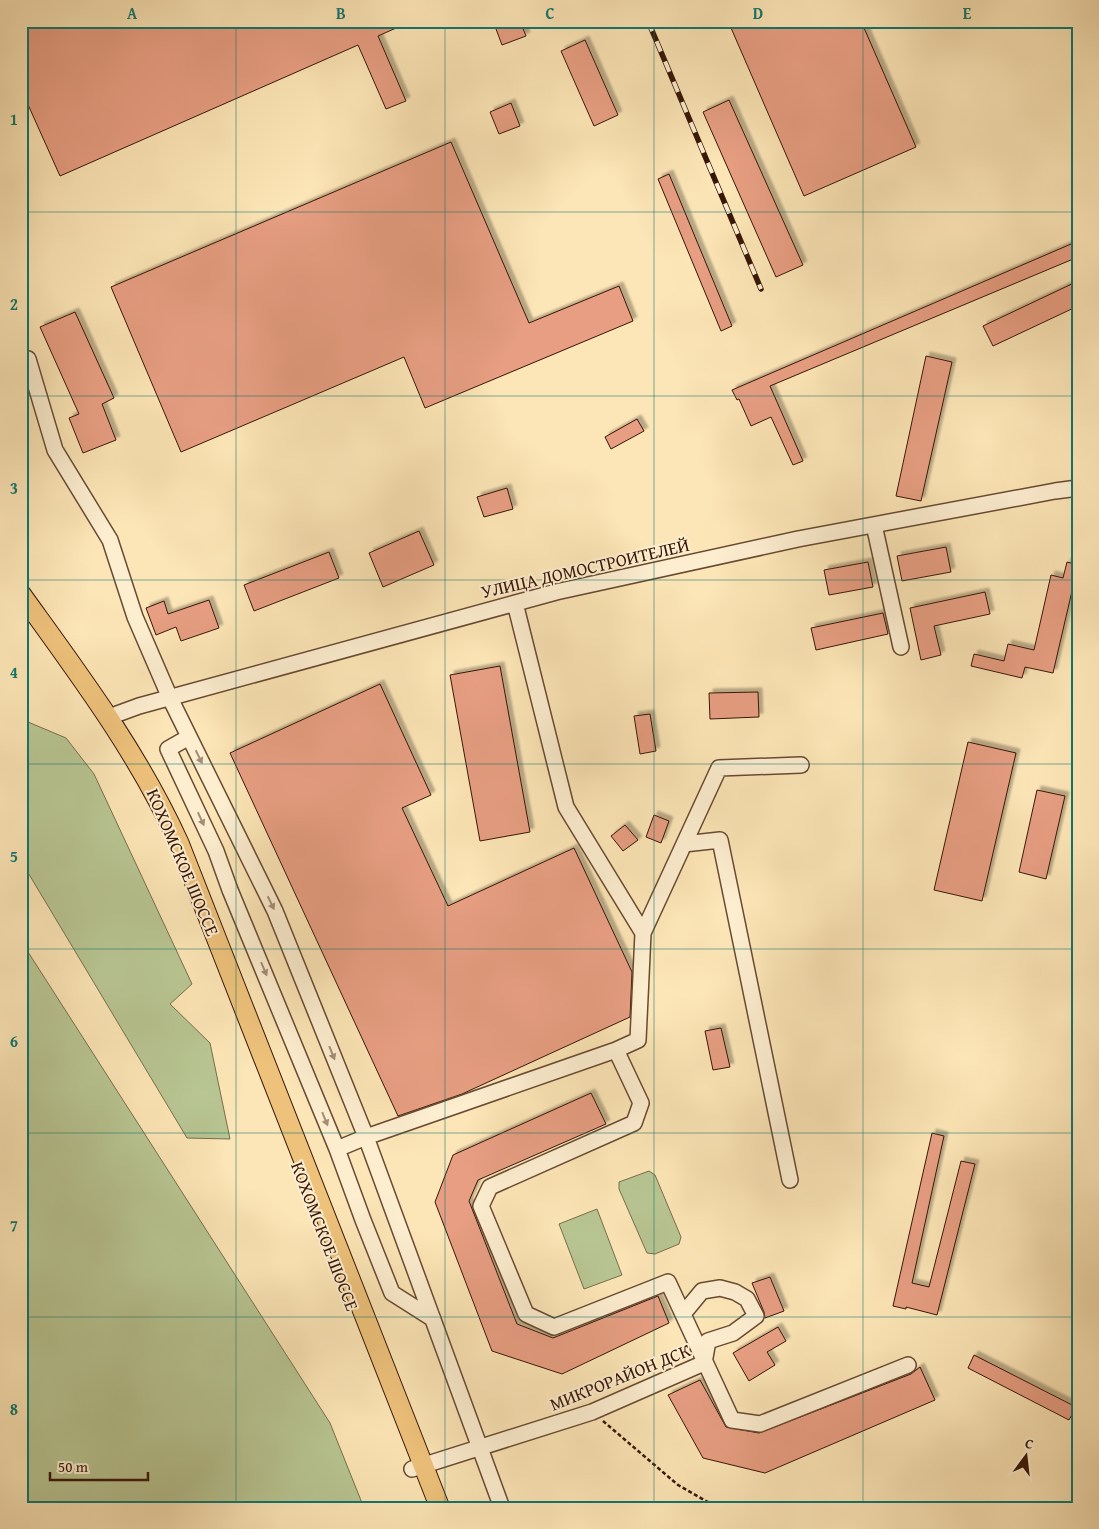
<svg xmlns="http://www.w3.org/2000/svg" width="1099" height="1529" font-family="'Gentium Book Plus',serif">
	<style>
		.green { fill: #b8c693; stroke: #786e4c }
		.building { fill: #e79e82; stroke: #371606; filter: url(#shadow) }
		.lines { fill: none; stroke-linecap: round; stroke-linejoin: round }
		.minor-casing { stroke: #684a32; stroke-width: 18 }
		.major-casing { stroke: #371606; stroke-width: 21 }
		.path { stroke: #371606; stroke-width: 2.5; stroke-dasharray: 4 2.5; stroke-linecap: butt }
		.minor { stroke: #fdeed0; stroke-width: 15 }
		.major { stroke: #eec27b; stroke-width: 19 }
		.rail-casing { stroke: #371606; stroke-width: 5.5 }
		.rail { stroke: #fdeed0; stroke-width: 4; stroke-dasharray: 11; stroke-linecap: butt }
		.oneway { fill: #a48d75 }
		.grid { fill: none; stroke: #0f766e; stroke-width: 1; stroke-opacity: 0.55 }
		.labels { text-anchor: middle; dominant-baseline: central; stroke-width: 4; stroke-linejoin: round; paint-order: stroke }
		.street-label { font-size: 18px; fill: #371606; stroke: #fdeed0 }
		.neatline { fill: none; stroke: #0f766e; stroke-width: 2 }
		.grid-label { font-size: 16px; text-anchor: middle; font-weight: bold; fill: #0f766e }
	</style>
	<defs>
		<filter id="shadow"><feDropShadow dx="4" dy="-4" stdDeviation="1" flood-color="#0004"/></filter>
	</defs>
	<rect width="100%" height="100%" fill="#fce5b6"/>
	<filter id="stains"><feTurbulence type="fractalNoise" baseFrequency=".004" numOctaves="4"/><feColorMatrix values="0 0 0 0 .2 0 0 0 0 .09 0 0 0 0 .02 0 0 0 .5 -.17"/></filter>
	<radialGradient id="worn" r=".72"><stop offset=".6" stop-color="#630" stop-opacity="0"/><stop offset="1" stop-color="#630" stop-opacity=".3"/></radialGradient>
	<!-- green -->
	<path class="green" d="M21,719L66,738L94,774L192,984L170,1004L210,1043L230,1139L187,1138L21,861Z
		M21,941L330,1423L364,1508H21Z
		M649,1171L655,1175L681,1237L679,1244L655,1254L647,1253L619,1189V1182Z
		M597,1209L622,1275L584,1289L559,1224Z"/>
	<!-- building -->
	<path class="building" d="M21,21H412L378,36L406,101L386,109L358,45L60,176L21,89Z
		M493,21H520L526,36L502,45Z
		M728,21H861L916,147L804,196Z
		M585,40L618,115L594,126L561,51Z
		M729,100L803,265L776,277L703,112Z
		M511,103L520,126L499,134L490,112Z
		M451,142L529,323L619,286L633,321L425,408L404,357L181,452L111,287Z
		M669,174L732,326L721,331L658,179Z
		M1078,241V257L770,386L803,461L793,465L771,417L751,426L739,399L737,400L732,390Z
		M1078,281V306L993,346L983,326Z
		M75,312L114,398L102,404L116,440L83,453L69,418L79,414L40,327Z
		M926,356L952,362L921,501L896,496Z
		M637,419L644,431L611,449L605,437Z
		M507,488L513,509L484,517L477,497Z
		M419,531L434,565L383,587L369,553Z
		M946,547L951,572L902,581L897,556Z
		M329,552L339,578L254,611L244,585Z
		M868,562L873,587L829,595L824,570Z
		M1067,562L1078,565L1053,673L1025,667L1022,678L971,666L974,654L1004,661L1008,644L1034,650L1051,575L1063,578Z
		M985,592L990,614L934,626L941,655L921,660L910,608Z
		M209,600L219,628L181,641L176,627L156,635L146,608L164,601L168,614Z
		M883,613L888,634L816,650L811,628Z
		M500,666L530,832L480,841L450,675Z
		M380,684L431,795L402,808L448,906L574,848L632,972L630,1017L462,1094L398,1116L230,753Z
		M758,692L759,717L710,719L709,693Z
		M650,714L656,751L640,754L634,716Z
		M968,742L1016,753L982,901L934,890Z
		M1037,790L1065,796L1046,879L1019,872Z
		M654,815L669,821L661,843L646,837Z
		M625,825L638,840L623,851L611,836Z
		M721,1028L730,1067L713,1070L705,1031Z
		M591,1093L606,1124L478,1180L469,1201L517,1324L553,1338L658,1296L669,1323L562,1374L492,1351L435,1202L453,1155Z
		M932,1133L944,1136L912,1283L929,1287L961,1161L975,1164L937,1315L906,1307V1309L893,1306Z
		M770,1277L784,1311L765,1318L764,1312L752,1283Z
		M778,1327L786,1341L767,1352L775,1365L749,1381L733,1353Z
		M974,1355L1076,1407L1069,1420L968,1368Z
		M920,1367L935,1400L765,1473L703,1458L668,1395L700,1380L726,1427L759,1433L911,1374Z"/>
	<g class="lines">
		<!-- minor casing -->
		<g class="minor-casing">
			<path id="minor" d="M28,359L55,450L110,540L135,617L170,698L275,911L366,1137L502,1508
				M874,525L901,647
				M515,603L566,807L643,933L719,768L801,765
				M109,717L139,706L556,592L798,539L1055,491L1078,488
				M189,737L168,749L216,851L230,890L337,1149L363,1220L392,1293L433,1319
				M684,844L720,840L790,1180
				M616,1050L641,1103L634,1123L490,1187L481,1206L526,1314L554,1327L668,1282L732,1420L760,1424L908,1365
				M337,1149L366,1137L616,1050L638,1040L643,933
				M412,1469L592,1412L704,1363L708,1341L733,1333L756,1316L747,1299L735,1292L720,1288L702,1291L683,1314"/>
		</g>
		<!-- major casing -->
		<g class="major-casing">
			<path id="major" d="M21,594C80,676 137,751 179,843L440,1508"/>
		</g>
		<!-- path -->
		<path class="path" d="M603,1421L678,1485L718,1508"/>
		<!-- minor -->
		<use href="#minor" class="minor"/>
		<!-- major -->
		<use href="#major" class="major"/>
		<!-- rail casing -->
		<g class="rail-casing">
			<path id="rail" d="M648,21L761,289
				M665,21L667,25"/>
		</g>
		<!-- rail -->
		<use href="#rail" class="rail"/>
	</g>
	<!-- one-way arrows -->
	<defs><path id="oneway-solid" d="M-6-.8H1V-3.2L6.5 0L1 3.2V.8H-6Z" transform="scale(1.25)"/></defs>
	<g class="oneway">
		<use href="#oneway-solid" transform="translate(199 757) rotate(64)"/>
		<use href="#oneway-solid" transform="translate(201 819) rotate(65)"/>
		<use href="#oneway-solid" transform="translate(271 903) rotate(64)"/>
		<use href="#oneway-solid" transform="translate(264 969) rotate(67)"/>
		<use href="#oneway-solid" transform="translate(332 1053) rotate(68)"/>
		<use href="#oneway-solid" transform="translate(325 1119) rotate(68)"/>
	</g>
	<!-- grid -->
	<path class="grid" d="M236,21V1508M445,21V1508M654,21V1508M863,21V1508M21,212H1078M21,396H1078M21,580H1078M21,764H1078M21,949H1078M21,1133H1078M21,1317H1078"/>
	<g class="labels">
		<!-- street labels -->
		<g class="street-label">
			<text transform="translate(585 568) rotate(-13)">УЛИЦА ДОМОСТРОИТЕЛЕЙ</text>
			<text transform="translate(183 862) rotate(67)">КОХОМСКОЕ ШОССЕ</text>
			<text transform="translate(325 1236) rotate(69)">КОХОМСКОЕ ШОССЕ</text>
			<text transform="translate(620 1377) rotate(-22)">МИКРОРАЙОН ДСК</text>
		</g>
	</g>
	<!-- margin -->
	<rect width="1099" height="1529" fill="none" stroke="#fce5b6" stroke-width="55"/>
	<!-- north arrow -->
	<g transform="translate(1026 1456) rotate(15)" stroke="#fdeed0" stroke-width="4" paint-order="stroke">
	<path d="M0-4L9 19L0 12L-9 19Z" fill="#371606"/>
	<text y="-8" font-size="14" font-weight="bold" text-anchor="middle" fill="#371606">С</text>
	</g>
	<!-- scale -->
	<path d="M50 1472v8h98v-8" fill="none" stroke="#371606" stroke-width="2.5"/>
	<text x="58" y="1472" font-size="15" fill="#371606" stroke="#fdeed0" stroke-width="4" paint-order="stroke">50 m</text>
	<rect x="28" y="28" width="1044" height="1474" class="neatline"/>
	<g class="grid-label">
		<text x="132" y="19">A</text>
		<text x="341" y="19">B</text>
		<text x="550" y="19">C</text>
		<text x="758" y="19">D</text>
		<text x="967" y="19">E</text>
		<text x="14" y="125">1</text>
		<text x="14" y="310">2</text>
		<text x="14" y="494">3</text>
		<text x="14" y="678">4</text>
		<text x="14" y="862">5</text>
		<text x="14" y="1047">6</text>
		<text x="14" y="1231">7</text>
		<text x="14" y="1415">8</text>
	</g>
	<rect width="100%" height="100%" filter="url(#stains)"/>
	<rect width="100%" height="100%" fill="url(#worn)"/>
</svg>
